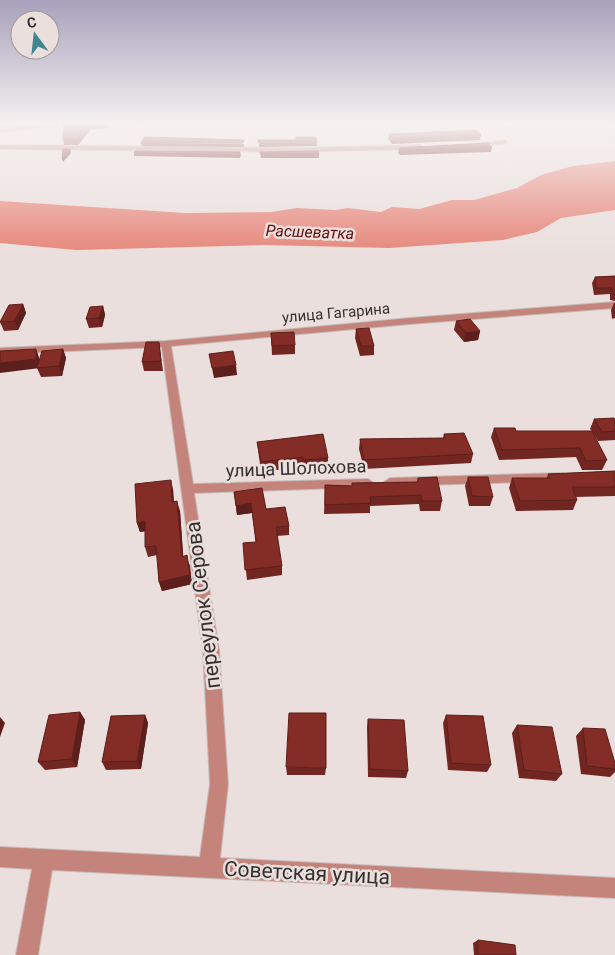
<svg xmlns="http://www.w3.org/2000/svg" width="615" height="955" font-family="Roboto,sans-serif">
	<style>
		.water { fill: #e68579 }
		.lines { fill: none; stroke-linecap: round; stroke-linejoin: round }
		.minor-casing { stroke: #c6bcba; stroke-width: 2 }
		.minor { fill: #c5847b; fill-rule: evenodd }
		.wall { fill: #722621 }
		.shaded-wall { fill: #5c1f1b }
		.building { fill: #842c26; stroke: #5c1f1b }
		.labels { text-anchor: middle; dominant-baseline: central; stroke-width: 5; stroke-linejoin: round; paint-order: stroke }
		.far-street-label { font-size: 15px; fill: #353130; stroke: #eadfdd }
		.far-water-label { font-size: 16px; font-style: italic; fill: #650d0b; stroke: #eadfdd }
		.street-label { font-size: 18px; fill: #353130; stroke: #eadfdd }
		.near-street-label { font-size: 21px; fill: #353130; stroke: #eadfdd }
	</style>
	<rect width="100%" height="100%" fill="#eadfdd"/>
	<!-- water -->
	<path class="water" d="M615,161V210L561,218L537,232L503,240L389,248L266,245L76,250L0,243V201L185,213L271,212L297,208L335,210L348,208L381,212L392,207L419,209L452,200H474L517,188L541,175L573,166Z"/>
	<g class="lines">
		<!-- minor casing -->
		<g class="minor-casing">
			<path id="minor" d="M72,122H95L0,132V128Z
				M505,140L507,143L472,147L469,145Z
				M0,145L295,148L420,145L423,147L420,149L295,152L0,149Z
				M615,302V308L410,324L171,346L193,484L368,479L374,483L368,487L194,493L219,650L228,784L220,858L615,878V898L52,870L38,955H16L32,869L0,867V847L200,857L210,784L203,650L162,347L0,354V348L166,341L410,318Z
				M563,473L569,477L563,481L390,486L384,482L390,478Z"/>
		</g>
		<!-- minor -->
		<use href="#minor" class="minor"/>
	</g>
	<!-- wall -->
	<path class="wall" d="M107,122L108,128L91,129L78,145H64L63,139Z
		M389,134L481,135L480,140L392,144L388,139Z
		M141,143L244,144V147L142,146Z
		M259,143H317V146L259,147Z
		M492,147L491,152L400,155L398,153L399,148Z
		M240,152L241,155L240,158L134,156V153Z
		M260,152L319,154V158H261Z
		M615,276V301L610,300V294L594,295L592,283L595,277Z
		M614,303H615V318L612,319L611,310Z
		M23,304L26,313L18,330L4,331L0,322Z
		M103,306L105,315L102,327L89,328L86,319Z
		M456,321L480,331L478,340L464,342L454,330Z
		M356,329L374,346V355L360,356L355,338Z
		M271,333L295,345V354L272,355Z
		M159,342L163,371H144L142,362Z
		M36,349L39,358V362L63,349L66,358L62,376L41,377L37,368Z
		M594,419L615,420V440L598,441L593,433L607,460L602,470H582L576,457L499,460L491,437L494,428L516,431H592L590,429Z
		M444,434L473,454L471,463L364,469L359,449L360,439L443,438Z
		M257,442L328,458V468L304,470L303,467L261,472Z
		M615,471V496L575,497L577,500L573,510L516,511L509,488L512,478H547L548,474Z
		M468,477L493,497L490,506H469L465,486Z
		M418,478L442,501L440,511H420L419,504L370,506V513L324,514L325,485L352,486V483L417,482Z
		M173,489L174,502L180,511L183,556L190,565L192,584L162,591L159,582L157,555L148,557L145,547V531L140,532L137,523Z
		M234,492L266,509L289,526V535L277,536L282,566V575L247,580L243,543L256,542L252,513L237,515Z
		M80,712L85,720L77,767L45,770L38,762Z
		M145,715L148,723L141,769L106,770L102,762Z
		M446,715L491,765L487,772L448,770L443,723Z
		M368,719L408,771L406,778L368,777L367,727Z
		M517,725L562,774L556,781L519,778L512,733Z
		M583,728L615,763V772L610,777L581,774L576,736Z
		M286,767L326,768L325,775H287Z
		M478,940L516,955H474L473,943Z"/>
	<!-- shaded-wall -->
	<path class="shaded-wall" d="M132,122H158L132,125Z
		M107,123L108,128L91,129L78,145L77,140L90,125Z
		M70,149L71,153L63,162L62,159Z
		M23,304L26,313L18,330L15,321Z
		M103,306L105,315L102,327L99,318Z
		M480,331L478,340L464,342L466,333Z
		M36,349L39,358L40,368L0,373V363Z
		M63,349L66,358L62,376L59,366Z
		M236,365L237,375L214,378L212,368Z
		M171,480L173,489L174,512L172,502Z
		M177,501L180,511L184,566L182,557Z
		M251,503L252,513L237,515L236,506Z
		M145,521L148,531L140,532L137,523Z
		M187,555L192,584L162,591L159,582Z
		M80,712L85,720L77,767L72,759Z
		M145,715L148,723L141,769L137,761Z
		M0,717L5,723L0,737Z"/>
	<!-- building -->
	<path class="building" d="M64,122H107V123L90,125L77,140L63,139Z
		M476,130L481,135L393,139L389,134Z
		M145,137L244,140L243,143H141Z
		M296,137H316L317,143H259L258,140H296Z
		M488,143L492,147L401,150L399,148Z
		M63,149H70L62,159Z
		M135,151L240,152L239,155L134,153Z
		M318,151L319,154H261L260,152Z
		M615,276V294H613L612,288H596L595,277Z
		M23,304L15,321L0,322L9,305Z
		M103,306L99,318L86,319L90,307Z
		M470,319L480,331L466,333L456,321Z
		M369,328L374,346H361L356,329Z
		M294,332L295,345L272,346L271,333Z
		M146,342H159L161,361L142,362Z
		M36,349V359L0,363V351Z
		M63,349L59,366L37,368L42,351Z
		M233,351L236,365L212,368L209,354Z
		M614,418L615,420V431L602,432L594,419Z
		M494,428H515L516,431H592L607,460L586,461L580,448L502,450Z
		M464,433L473,454L364,460L360,439L445,438L444,434Z
		M323,434L328,458L303,460V457L261,462L257,442Z
		M615,471V487H572L577,500L520,501L512,478H550L548,474Z
		M437,477L442,501H422L421,495L370,497L371,503L325,505V485L352,486V483L418,482V478Z
		M468,477H488L493,497L472,496Z
		M171,480L172,502L177,501L182,557L187,555L190,575L159,582L156,546L145,547V521L137,523L135,484Z
		M262,488L266,509L285,507L289,526L276,527L282,566L245,570L243,543L256,542L251,503L236,506L234,492Z
		M80,712L72,759L38,762L49,715Z
		M289,713H326V768L286,767Z
		M145,715L137,761L102,762L111,716Z
		M446,715L483,716L491,765L451,763Z
		M368,719L404,720L408,771L370,769Z
		M517,725L552,727L562,774L524,770Z
		M583,728L605,729L615,763V769L587,766Z
		M478,940L515,945L516,955H478Z"/>
	<!-- sky -->
	<linearGradient id="sky" x2="0" y2="1"><stop stop-color="#a7a1bc"/><stop offset="0.48" stop-color="#f6f1f0"/><stop offset="1" stop-color="#f6f1f0" stop-opacity="0"/></linearGradient>
	<rect width="615" height="256" fill="url(#sky)"/>
	<g class="labels">
		<!-- far-street labels -->
		<g class="far-street-label">
			<text transform="translate(336 313) rotate(-5)">улица Гагарина</text>
		</g>
		<!-- far-water labels -->
		<g class="far-water-label">
			<text transform="translate(310 232) rotate(2)">Расшеватка</text>
		</g>
		<!-- street labels -->
		<g class="street-label">
			<text transform="translate(296 468) rotate(-2)">улица Шолохова</text>
		</g>
		<!-- near-street labels -->
		<g class="near-street-label">
			<text transform="translate(203 605) rotate(-97)">переулок Серова</text>
			<text transform="translate(307 873) rotate(3)">Советская улица</text>
		</g>
	</g>
	<!-- north arrow -->
	<g transform="translate(35 35) rotate(345)"><circle r="24" fill="#eadfdd" stroke="#a29998"/>
	<path d="M0-4L9 19L0 12L-9 19Z" fill="#3f8690"/>
	<text y="-8" font-size="14" font-weight="bold" text-anchor="middle" fill="#353130">С</text>
	</g>
</svg>
